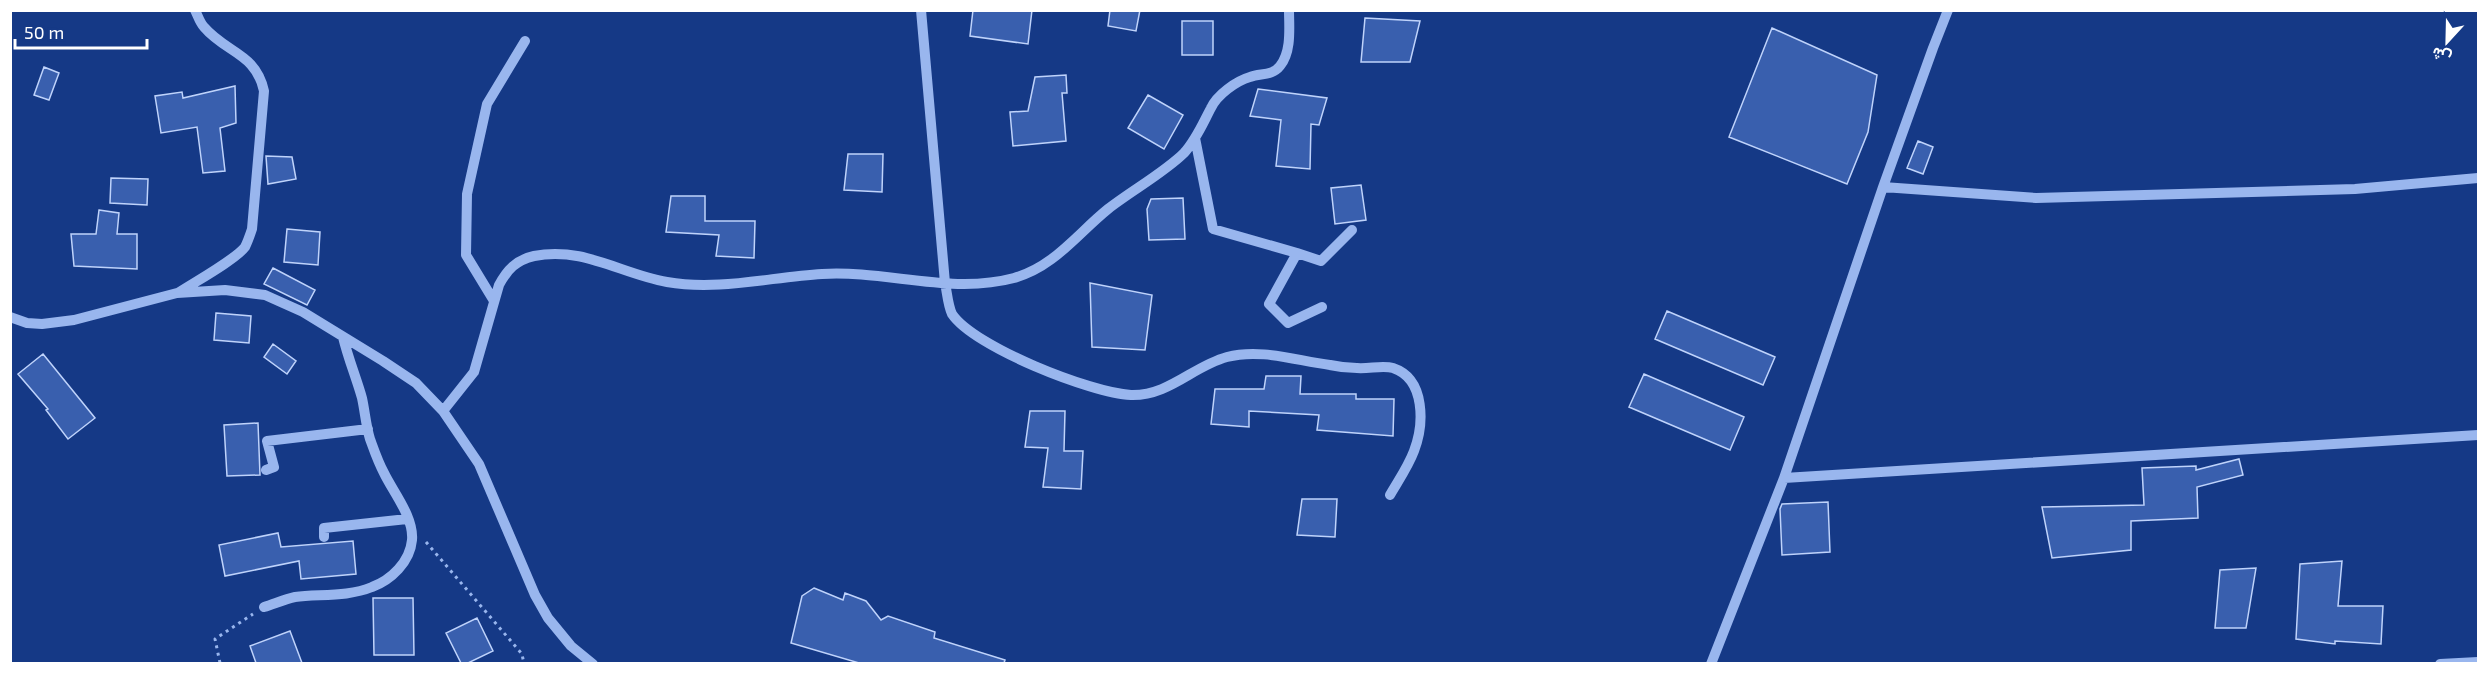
<svg xmlns="http://www.w3.org/2000/svg" width="2489" height="674" font-family="'Exo 2',Vazirmatn,sans-serif">
	<style>
		.building { fill: #395fae; stroke: #bfd3fb; stroke-width: 1.5 }
		.lines { fill: none; stroke-linecap: round; stroke-linejoin: round }
		.path { stroke: #99b6ee; stroke-width: 3; stroke-dasharray: 3 4.5; stroke-linecap: butt }
		.minor { stroke: #99b6ee; stroke-width: 10 }
	</style>
	<rect width="100%" height="100%" fill="#153986"/>
	<!-- building -->
	<path class="building" d="M973,10H1032L1028,44L970,36Z
		M1110,10H1140L1136,31L1108,26Z
		M1365,18L1420,21L1410,62H1361Z
		M1182,21H1213V55H1182Z
		M1772,28L1877,75L1868,132L1847,184L1729,137Z
		M44,67L59,73L49,100L34,95Z
		M1066,75L1067,93H1062L1066,141L1013,146L1010,112L1028,111L1035,77Z
		M235,86L236,123L220,128L225,171L203,173L197,127L161,133L155,96L182,92L183,98Z
		M1258,89L1327,98L1319,125L1311,124L1310,169L1276,166L1281,120L1250,116Z
		M1148,95L1183,115L1164,149L1128,128Z
		M1918,141L1933,147L1923,174L1907,168Z
		M848,154H883L882,192L844,190Z
		M266,156L292,157L296,179L268,184Z
		M111,178L148,179L147,205L110,203Z
		M1361,185L1366,220L1335,224L1331,188Z
		M671,196H705V221H755L754,258L716,256L719,235L666,232Z
		M1183,198L1185,239L1149,240L1147,209L1151,199Z
		M99,210L119,213L117,234H137V269L74,266L71,234H96Z
		M287,229L320,232L318,265L284,262Z
		M273,268L315,290L307,305L264,284Z
		M1090,283L1152,295L1145,350L1092,347Z
		M1667,311L1775,357L1763,385L1655,339Z
		M216,313L251,316L249,343L214,340Z
		M273,344L296,361L287,374L264,357Z
		M43,354L95,418L68,439L46,410L48,409L18,374Z
		M1644,374L1744,417L1730,450L1629,407Z
		M1266,376H1301L1300,394H1356V399H1394L1393,436L1317,430L1319,415L1249,411V427L1211,424L1215,389H1264Z
		M1030,411H1065L1064,451H1083L1081,489L1043,487L1048,448L1025,447Z
		M258,423L260,475L227,476L224,425Z
		M2239,459L2243,475L2197,487L2198,518L2131,521V550L2052,558L2042,507L2144,505L2142,468L2196,466V470Z
		M1302,499H1337L1335,537L1297,535Z
		M1828,502L1830,552L1782,555L1780,509L1782,504Z
		M278,533L281,547L353,541L356,574L301,579L299,561L225,576L219,545Z
		M2342,561L2338,606H2383L2381,644L2335,641V644L2296,639L2300,564Z
		M2256,568L2246,628H2215L2220,570Z
		M814,588L843,600L845,593L866,601L881,620L888,616L935,632L934,638L1005,660L1004,663H859L791,643L802,596Z
		M373,598H413L414,655H374Z
		M477,618L493,651L468,663H461L446,633Z
		M290,631L302,663H256L250,646Z"/>
	<g class="lines">
		<!-- path -->
		<path class="path" d="M426,542L522,654L524,664
			M220,663L215,639L253,614"/>
		<!-- minor -->
		<path class="minor" d="M921,10L945,283C947,292 948,306 952,314C974,347 1091,393 1131,395C1169,396 1193,366 1227,357C1261,348 1297,361 1330,365C1339,367 1348,368 1357,368C1369,369 1383,365 1393,368C1426,379 1424,425 1414,451C1408,467 1398,481 1390,495
			M1195,138L1213,229L1297,253L1269,304L1288,323L1322,307
			M1883,187L2036,198L2355,189L2478,178
			M1297,253L1321,261L1352,230
			M178,293C193,283 235,260 245,247C248,241 250,235 252,229L264,91C256,53 226,53 204,27C200,23 198,16 195,10
			M494,301L466,255L467,194L487,104L525,41
			M10,317L27,323L42,324L74,320L177,293L225,290L265,295L303,312L383,361L416,383L443,411L479,464L535,595L548,618L571,646L593,664
			M443,411L474,372L499,285C507,270 516,260 534,256C583,246 621,274 667,282C718,291 771,277 822,274C886,270 951,295 1014,278C1054,267 1077,234 1108,209C1131,191 1165,172 1184,153C1196,140 1203,123 1211,108C1217,95 1236,81 1250,77C1261,73 1272,76 1280,66C1292,51 1289,27 1289,10
			M266,470L274,467L267,441L368,429
			M1784,478L2478,435
			M324,537V528L407,519
			M264,607C274,604 285,599 295,597C320,594 348,597 372,587C391,580 410,562 412,540C414,517 393,492 384,473C378,462 374,450 370,439C366,426 365,412 362,398C356,377 348,358 343,337
			M1711,664L1784,478L1883,187L1933,48L1948,10
			M2440,664L2478,662"/>
	</g>
	<!-- border -->
	<rect width="2489" height="674" fill="none" stroke="#ffffff" stroke-width="24"/>
	<!-- north arrow -->
	<g transform="translate(2447 42) rotate(202)" stroke="#153986" stroke-width="4.5" paint-order="stroke">
	<path d="M0-4.5L10 22L0 15L-10 22Z" fill="#ffffff"/>
	<text y="-9" font-size="16" font-weight="bold" text-anchor="middle" fill="#ffffff">ش</text>
	</g>
	<!-- scale -->
	<path d="M15 39v9h132v-9" fill="none" stroke="#ffffff" stroke-width="3"/>
	<text x="24" y="39" font-size="18" fill="#ffffff" stroke="#153986" stroke-width="4.5" paint-order="stroke">50 m</text>
</svg>
